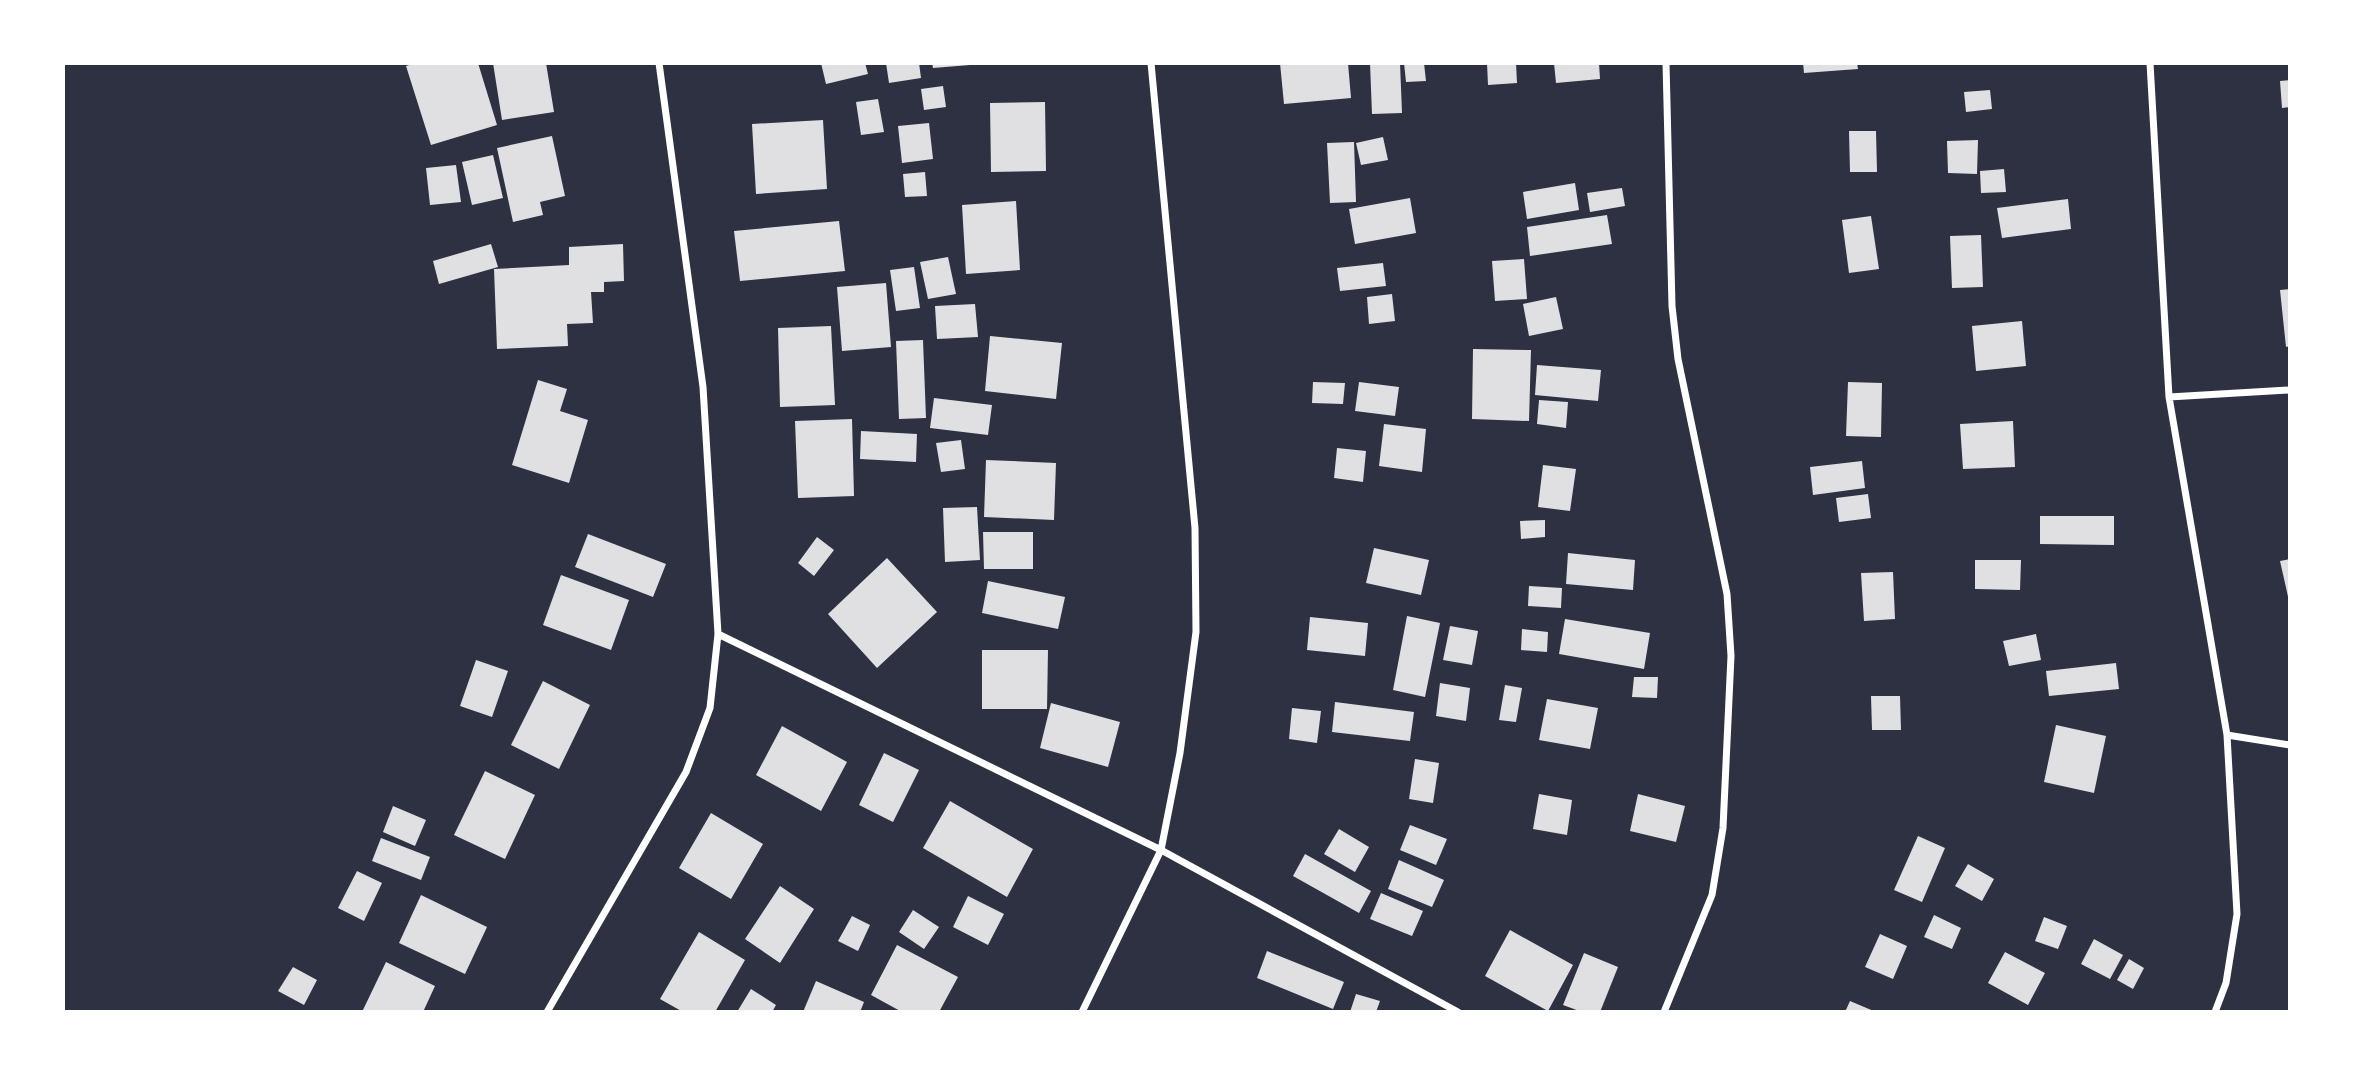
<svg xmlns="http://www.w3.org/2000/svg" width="2353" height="1075" font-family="Montserrat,sans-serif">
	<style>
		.building { fill: #e0e0e3 }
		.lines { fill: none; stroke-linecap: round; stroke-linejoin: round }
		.minor { stroke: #fff; stroke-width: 7 }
	</style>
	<rect width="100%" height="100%" fill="#2d3142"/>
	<!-- building -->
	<path class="building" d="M416,63H478L497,125L431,145L406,66Z
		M493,63H546L554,112L502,120Z
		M821,63H865L868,74L826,84Z
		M886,63H919L921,78L889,83Z
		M932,63H970V65L933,68Z
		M1280,63H1348L1351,98L1284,104Z
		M1370,63H1400L1402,113L1372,114Z
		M1404,63H1424L1426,81L1406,82Z
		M1487,63H1516L1517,83L1488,85Z
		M1554,63H1599L1600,79L1556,83Z
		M1803,63H1857L1858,69L1804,73Z
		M2290,80V107L2282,108L2280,81Z
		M943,86L946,107L924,110L921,89Z
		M1990,90L1992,109L1966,112L1964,92Z
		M878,99L884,132L861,135L856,102Z
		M1045,102L1046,171L991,172L990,103Z
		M823,120L827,189L756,194L752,124Z
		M929,123L933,159L902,163L898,126Z
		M1849,131H1876L1877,172H1850Z
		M552,136L565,196L540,202L543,215L513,222L497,148Z
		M1383,137L1388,160L1361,165L1356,143Z
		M1978,140L1977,174L1948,173L1947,141Z
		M1354,142L1356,202L1330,203L1327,143Z
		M493,155L503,198L472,205L462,162Z
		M456,165L461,202L430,205L426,168Z
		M2004,169L2006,192L1981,193L1980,171Z
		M925,172L927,196L905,197L903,174Z
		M1575,183L1579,210L1527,219L1523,192Z
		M1622,188L1625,206L1590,212L1587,193Z
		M1410,198L1416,233L1355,244L1349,209Z
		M2068,199L2071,229L2002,238L1997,208Z
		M1016,201L1020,270L966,274L962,205Z
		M1607,215L1612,244L1530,256L1527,227Z
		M1871,216L1879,269L1849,273L1842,220Z
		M839,221L845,271L740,281L734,231Z
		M1981,235L1983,287L1952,288L1950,236Z
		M491,244L498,267L439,284L433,261Z
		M623,244L624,281L604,282V292H591L593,323L567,324L568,346L497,349L494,269L569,265V247Z
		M948,257L956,294L928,299L920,262Z
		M1524,259L1527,299L1495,301L1492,261Z
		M1383,263L1386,286L1340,291L1337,268Z
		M914,267L920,308L896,311L890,270Z
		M886,283L891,347L842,351L837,287Z
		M2290,289V346L2286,347L2280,290Z
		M1392,294L1395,321L1369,324L1367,297Z
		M1556,297L1563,329L1529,336L1523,304Z
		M975,304L978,337L937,339L935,306Z
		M2022,321L2026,366L1976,371L1972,326Z
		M831,326L835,405L780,407L778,328Z
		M990,336L1062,343L1056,399L985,391Z
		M923,340L926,418L899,419L896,341Z
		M1473,349L1531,350L1529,421L1472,419Z
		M1537,365L1601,370L1598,401L1535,395Z
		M538,380L567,389L560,411L588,420L569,483L512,465Z
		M1313,382L1345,383L1343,404L1312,403Z
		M1359,382L1399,387L1395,416L1355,411Z
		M1848,382L1882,383L1881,437L1846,436Z
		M934,398L992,405L988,435L930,428Z
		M1539,400L1568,402L1566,428L1537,424Z
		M852,419L854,496L798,498L795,421Z
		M2013,421L2015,467L1963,469L1960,424Z
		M1384,424L1426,429L1422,472L1379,466Z
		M861,431L917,434L916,462L860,459Z
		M961,440L965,469L941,472L936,443Z
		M1337,448L1366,451L1363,482L1334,478Z
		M986,460L1056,463L1054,520L984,517Z
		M1862,461L1865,488L1813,495L1810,467Z
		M1543,465L1576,469L1570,511L1538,507Z
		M1868,494L1871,518L1839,522L1836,498Z
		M977,507L980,560L945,562L943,508Z
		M2040,516H2114V545L2040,544Z
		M1545,520V537L1521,539L1520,521Z
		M983,532H1033V569H984Z
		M588,534L666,564L653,597L575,567Z
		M817,537L834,550L814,576L798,563Z
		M1374,548L1429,560L1421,595L1366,583Z
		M1568,553L1635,560L1633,590L1566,584Z
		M887,558L937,612L877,668L828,614Z
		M2290,559V601H2289L2280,561Z
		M1975,560H2021L2020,590L1975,589Z
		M1893,572L1895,619L1864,621L1861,573Z
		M561,575L629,600L611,650L543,625Z
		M988,581L1065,597L1058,629L982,613Z
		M1529,586L1562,588L1561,608L1528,606Z
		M1407,616L1440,623L1425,697L1393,690Z
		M1310,617L1368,623L1365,656L1307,650Z
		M1565,619L1650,633L1644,669L1559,654Z
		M1450,626L1478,631L1472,665L1443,660Z
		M1522,629L1548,632L1547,652L1521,650Z
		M2036,634L2041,660L2009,666L2003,641Z
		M982,650H1048L1047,709H982Z
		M476,660L508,671L492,717L460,706Z
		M2116,663L2119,689L2049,696L2046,671Z
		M1634,677H1658L1657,698L1632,697Z
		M543,681L590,705L559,769L511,745Z
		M1440,683L1470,688L1466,721L1436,716Z
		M1505,685L1522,688L1516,722L1499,720Z
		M1871,696H1900L1901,730H1872Z
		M1547,699L1598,708L1590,749L1539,740Z
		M1335,702L1414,712L1410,741L1332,732Z
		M1051,703L1120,722L1108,767L1040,748Z
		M1292,708L1321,711L1317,743L1289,739Z
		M2056,725L2106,736L2094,793L2044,782Z
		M782,726L847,762L821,811L756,775Z
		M884,753L919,770L893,822L859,805Z
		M1415,759L1439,763L1433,803L1409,799Z
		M485,771L535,795L505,859L454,835Z
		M1539,794L1572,800L1567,835L1533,829Z
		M1638,794L1685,806L1676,842L1630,831Z
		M950,801L1033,849L1007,897L923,848Z
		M393,806L426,820L415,846L383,832Z
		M711,813L763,844L731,899L679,868Z
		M1410,825L1447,839L1436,865L1400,850Z
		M1339,829L1369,847L1355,872L1324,854Z
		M1918,836L1945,848L1922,902L1894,890Z
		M381,838L430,857L421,880L372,861Z
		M1305,854L1371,891L1359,913L1293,876Z
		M1399,860L1444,880L1432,907L1388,889Z
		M1968,864L1994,879L1982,901L1955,886Z
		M357,871L382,883L364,921L338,908Z
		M780,886L814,909L780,963L745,939Z
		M1381,893L1423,911L1412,936L1370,919Z
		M421,895L487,927L465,974L399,943Z
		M968,896L1004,914L988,945L953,927Z
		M913,910L939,927L924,949L899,932Z
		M1934,915L1961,928L1952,949L1924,937Z
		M852,916L870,925L858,951L838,941Z
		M2044,917L2067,926L2058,949L2035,941Z
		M1510,930L1573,965L1548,1011L1485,976Z
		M699,932L745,960L715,1012H683L660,999Z
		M1880,934L1907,946L1893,979L1865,967Z
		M2094,939L2123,955L2110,979L2081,964Z
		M897,945L958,977L939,1012H902L871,995Z
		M1267,951L1344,982L1333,1009L1257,978Z
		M2005,952L2045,973L2028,1005L1988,983Z
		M1584,953L1618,967L1600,1012H1582L1563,1005Z
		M2129,959L2144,968L2133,989L2117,980Z
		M386,962L435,986L423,1012H362Z
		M293,967L317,980L304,1005L278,991Z
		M816,981L864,1002L860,1012H803Z
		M751,989L776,1005L772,1012H737Z
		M1356,994L1380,1001L1376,1012H1350Z
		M1850,1001L1876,1012H1845Z"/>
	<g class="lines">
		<!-- minor -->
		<path class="minor" d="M2150,63L2169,397L2227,735L2237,914L2226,983L2215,1012
			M2169,397L2290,390
			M718,634L1161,850L1458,1012
			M2227,735L2290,745
			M547,1012L686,772L710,708L718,634L703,387L659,63
			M1082,1012L1161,850L1180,753L1196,632L1195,528L1151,63
			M1664,1012L1712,895L1723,828L1731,656L1727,594L1678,359L1672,306L1666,63"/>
	</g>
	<!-- border -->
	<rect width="2353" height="1075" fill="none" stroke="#ffffff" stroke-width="130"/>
</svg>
